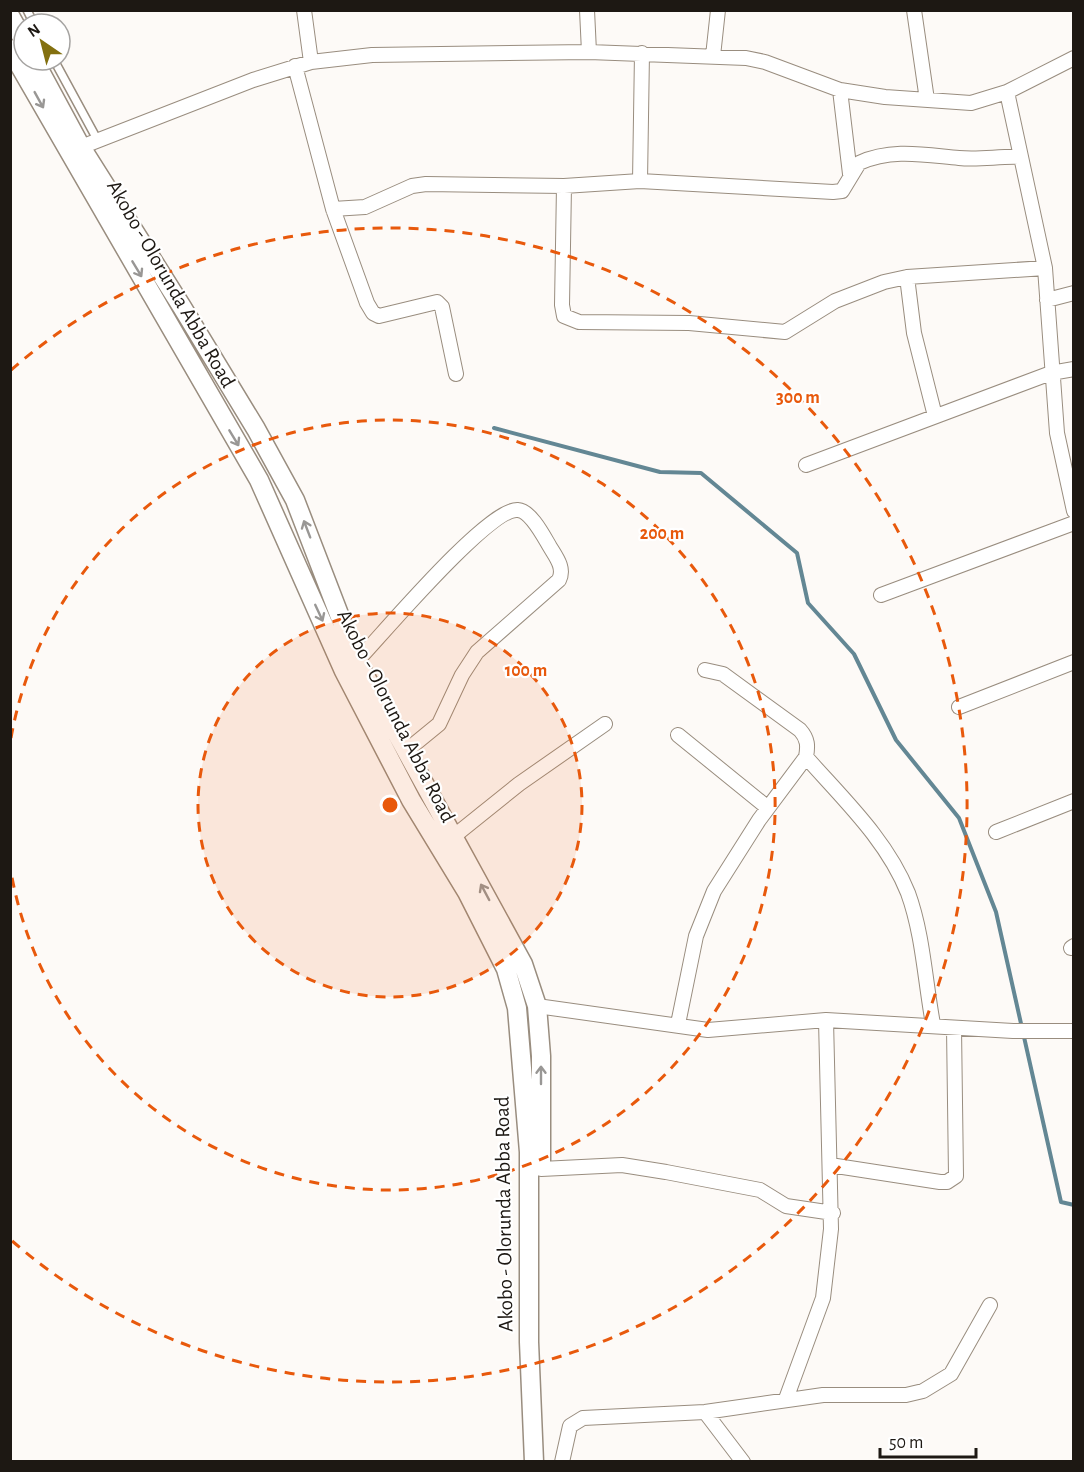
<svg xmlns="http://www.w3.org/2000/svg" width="1084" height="1472" font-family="'Alegreya Sans',sans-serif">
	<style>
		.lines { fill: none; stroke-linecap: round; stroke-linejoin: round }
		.stream { stroke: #638794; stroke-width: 4 }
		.service-casing { stroke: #998d7f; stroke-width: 10 }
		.minor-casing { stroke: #998d7f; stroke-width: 16 }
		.secondary-casing { stroke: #998d7f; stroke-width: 21 }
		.service { stroke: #fff; stroke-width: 7 }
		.minor { stroke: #fff; stroke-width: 14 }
		.secondary { stroke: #fff; stroke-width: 18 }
		.oneway { stroke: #999795 }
		.ring { fill: none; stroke: #e8590c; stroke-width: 3; stroke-dasharray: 10 8 }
		.labels { text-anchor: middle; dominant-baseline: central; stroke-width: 4.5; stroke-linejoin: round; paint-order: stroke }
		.street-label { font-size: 21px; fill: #1d1813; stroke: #fff }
		.centre { fill: #e8590c; stroke: #fff; stroke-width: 3 }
		.ring-label { font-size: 18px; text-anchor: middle; font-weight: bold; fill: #e8590c; stroke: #fff; stroke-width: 4.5; stroke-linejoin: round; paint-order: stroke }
	</style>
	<rect width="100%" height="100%" fill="#fdfaf7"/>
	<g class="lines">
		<!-- stream -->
		<path class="stream" d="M494,428L660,472L701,473L797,553L808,603L854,654L896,740L959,818L996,912L1061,1202L1074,1205"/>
		<!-- service casing -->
		<g class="service-casing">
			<path id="service" d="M27,10L34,24
				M54,60L98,141"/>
		</g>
		<!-- minor casing -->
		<g class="minor-casing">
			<path id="minor" d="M304,10L311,62
				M587,10L589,52
				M914,10L927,100
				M713,56L718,10
				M295,66L333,209L367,303L373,313L379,316L437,302L442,307L456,374
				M840,90L850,174
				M1007,92L1045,268L1057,433L1074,511
				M81,147L253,80L311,62L372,55L589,52L746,58L765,62L840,90L885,97L971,103L1007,92L1074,58
				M640,181L642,53
				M564,186L562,305L564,316L579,322L689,323L785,332L835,301L884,282L907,277L1045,268
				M333,209L365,207L412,186L426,184L564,186L640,181L833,192L842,191L859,163C892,148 925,155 959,158C980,160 1000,156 1020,157
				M907,277L914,333L935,416
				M1047,300L1074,293
				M806,465L1051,373L1074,369
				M881,595L1074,523
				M357,661C381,636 489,507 518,510C531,511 544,537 550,547C556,557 565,568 559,580L477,652L462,675L439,724L406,751
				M959,707L1074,662
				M678,735L768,808
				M806,757C843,799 887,840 908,893C923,934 925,981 933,1024
				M996,832L1074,801
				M453,837L519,784L605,724
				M1071,948L1074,946
				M537,1006L708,1030L826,1020L1013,1031H1074
				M678,1024L696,936L714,891L759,820L806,757C808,746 808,739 800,730L723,674L705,670
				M830,1165L940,1182H947L956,1176L954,1028
				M541,1169L622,1165L666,1172L760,1190L786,1206L833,1213
				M786,1399L823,1298L831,1229L826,1020
				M705,1412L743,1462
				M562,1462L570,1426L583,1418L705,1412L823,1395H906L923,1391L951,1374L990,1305"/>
		</g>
		<!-- secondary casing -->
		<g class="secondary-casing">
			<path id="secondary" d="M10,16L24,41
				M10,49L259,480L344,671L411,800L467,892L506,969L517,1008L529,1152V1342L534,1462
				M34,60L81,147L182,307L256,429L295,500L357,661L523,964L537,1006L541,1056V1163"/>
		</g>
		<!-- service -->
		<use href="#service" class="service"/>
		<!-- minor -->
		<use href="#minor" class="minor"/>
		<!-- secondary -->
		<use href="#secondary" class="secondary"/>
	</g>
	<!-- one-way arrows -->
	<defs><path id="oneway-shaft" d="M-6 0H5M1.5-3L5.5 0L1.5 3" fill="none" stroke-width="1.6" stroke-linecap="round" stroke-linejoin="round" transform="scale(1.5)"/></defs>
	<g class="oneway">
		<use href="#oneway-shaft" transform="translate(39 100) rotate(61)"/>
		<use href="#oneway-shaft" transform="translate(137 269) rotate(59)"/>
		<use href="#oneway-shaft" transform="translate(234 438) rotate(59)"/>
		<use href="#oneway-shaft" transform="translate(307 529) rotate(-111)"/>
		<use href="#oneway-shaft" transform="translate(319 613) rotate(65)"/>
		<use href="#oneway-shaft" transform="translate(485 892) rotate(-118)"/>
		<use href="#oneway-shaft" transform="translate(541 1075) rotate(-90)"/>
	</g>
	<!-- distance rings -->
	<circle cx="390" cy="805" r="192" fill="#e8590c" fill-opacity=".12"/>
	<g class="ring">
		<circle cx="390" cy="805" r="192"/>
		<path d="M11 738A385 385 0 1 1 11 872"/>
		<path d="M11 370A577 577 0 1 1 11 1240"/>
	</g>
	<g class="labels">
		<!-- street labels -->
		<g class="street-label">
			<text transform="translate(171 284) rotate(60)">Akobo - Olorunda Abba Road</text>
			<text transform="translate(396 716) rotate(63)">Akobo - Olorunda Abba Road</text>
			<text transform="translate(504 1214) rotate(-91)">Akobo - Olorunda Abba Road</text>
		</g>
	</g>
	<circle cx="390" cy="805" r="9" class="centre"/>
	<g class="ring-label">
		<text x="798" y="403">300 m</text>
		<text x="662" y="539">200 m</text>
		<text x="526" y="676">100 m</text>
	</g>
	<!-- border -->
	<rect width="1084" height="1472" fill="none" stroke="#1d1813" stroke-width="24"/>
	<!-- north arrow -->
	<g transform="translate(42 42) rotate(325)"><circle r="28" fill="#ffffff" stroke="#a5a3a1" stroke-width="1.5"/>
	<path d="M0-4.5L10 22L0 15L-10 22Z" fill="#83700f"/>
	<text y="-9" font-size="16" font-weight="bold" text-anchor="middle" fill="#1d1813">N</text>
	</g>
	<!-- scale -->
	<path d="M880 1448v9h96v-9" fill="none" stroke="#1d1813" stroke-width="3"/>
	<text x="889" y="1448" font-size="18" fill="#1d1813" stroke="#ffffff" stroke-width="4.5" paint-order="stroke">50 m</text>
</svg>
